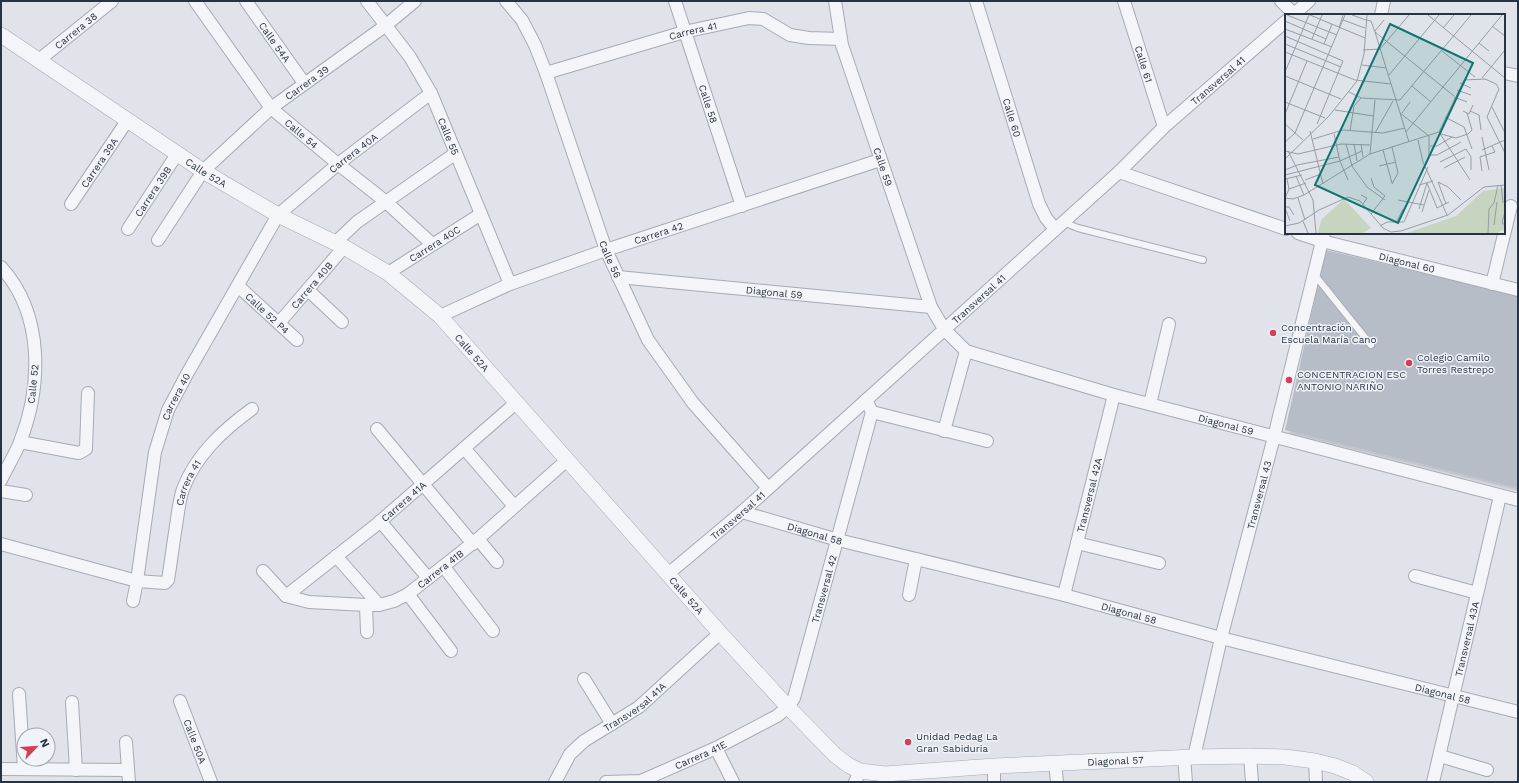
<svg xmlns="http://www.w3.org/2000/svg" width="1519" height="783" font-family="'Work Sans',sans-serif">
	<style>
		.building { fill: #b7bdc7; filter: url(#shadow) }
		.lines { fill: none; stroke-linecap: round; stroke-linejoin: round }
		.service-casing { stroke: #a5abb4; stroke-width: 8 }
		.minor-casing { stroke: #a5abb4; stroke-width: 14 }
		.tertiary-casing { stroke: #a5abb4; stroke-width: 16 }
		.service { stroke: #f3f5f8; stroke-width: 6 }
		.minor { stroke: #f3f5f8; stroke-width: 12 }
		.tertiary { stroke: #f3f5f8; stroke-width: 15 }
		.poi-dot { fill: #d63d57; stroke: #f0f3f7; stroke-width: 1.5 }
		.labels { text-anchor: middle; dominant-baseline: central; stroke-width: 3; stroke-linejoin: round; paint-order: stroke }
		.street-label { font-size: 10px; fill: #273242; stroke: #f0f3f7 }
		.poi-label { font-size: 10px; fill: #273242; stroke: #f0f3f7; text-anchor: start }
		.inset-road { fill: none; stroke: #969da7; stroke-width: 1 }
		.view { fill: #0f766e; fill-opacity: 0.15; stroke: #0f766e; stroke-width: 2 }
		.inset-edge { fill: none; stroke: #273242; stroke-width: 2 }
	</style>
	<defs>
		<filter id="shadow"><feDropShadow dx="4.5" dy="2.5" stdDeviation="2" flood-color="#0004"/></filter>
	</defs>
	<rect width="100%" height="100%" fill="#e0e4ea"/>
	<!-- building -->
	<path class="building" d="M1326,250L1518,296V488L1285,430Z"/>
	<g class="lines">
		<!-- service casing -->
		<g class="service-casing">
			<path id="service" d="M1063,222L1078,228L1203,260
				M1314,274L1371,345"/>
		</g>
		<!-- minor casing -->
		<g class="minor-casing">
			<g id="minor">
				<path id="s1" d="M195,1L271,108L338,164L385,201L432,244"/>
				<path id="s2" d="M246,1L304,83"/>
				<path id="s3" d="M367,1L410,57L431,93L510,284"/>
				<path id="s4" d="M506,1L522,20L535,45L546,73L606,250L648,340L693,403L768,488"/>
				<path id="s5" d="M675,1L742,206"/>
				<path id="s6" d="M835,1L842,45L931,307L944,329L966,351L1114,395L1518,500"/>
				<path id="s7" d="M976,1L1039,204L1046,218L1055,229"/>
				<path id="s8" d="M1124,1L1164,127"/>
				<path d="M1281,1L1295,15"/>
				<path d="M1293,15L1309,1"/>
				<path d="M1381,15L1384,1"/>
				<path id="s9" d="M39,60L112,1"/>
				<path id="s10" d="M546,73L684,32L749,18L763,19L790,35L809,38L841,39"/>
				<path d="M1504,73L1518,76"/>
				<path d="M1119,172L1286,229"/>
				<path id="s11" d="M71,204L127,121"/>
				<path id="s12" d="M128,229L177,154"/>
				<path id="s13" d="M1298,233L1322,241L1518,290"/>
				<path id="s14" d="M158,240L203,171L271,108L385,26L415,1"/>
				<path d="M335,243L357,222L456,153"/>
				<path d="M1,267C44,314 42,386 20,442C15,455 7,467 1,480"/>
				<path id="s15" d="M388,273L481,214"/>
				<path id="s16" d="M618,277L931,307"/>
				<path d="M1492,284L1511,206"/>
				<path id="s17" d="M238,286L297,340"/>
				<path d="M308,290L342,322"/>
				<path id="s18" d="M440,316L510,284L606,250L880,160"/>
				<path id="s19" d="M279,323L344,247"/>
				<path d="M1150,404L1169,324"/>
				<path d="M872,412L987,441"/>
				<path d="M377,429L473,544"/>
				<path d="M944,431L966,351"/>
				<path d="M20,442L79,453L86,449L88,393"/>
				<path d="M464,448L514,506"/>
				<path d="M1,491L26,495"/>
				<path id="s20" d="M742,512L838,540L1064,595L1221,638L1518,712"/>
				<path d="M380,521L428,578"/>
				<path d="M478,539L497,562"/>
				<path d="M1077,543L1159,563"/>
				<path id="s21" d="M1,544L137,581L165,583L168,580C171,562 173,544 176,526C178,513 179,501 183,489C196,455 223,430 252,409"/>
				<path d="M336,556L379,605"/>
				<path d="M444,567L493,631"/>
				<path d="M263,571L286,596"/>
				<path id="s22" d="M668,574L742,512L1119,172L1164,127L1286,21"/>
				<path d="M1415,576L1477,593"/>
				<path d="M408,594L451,651"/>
				<path d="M909,595L916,559"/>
				<path id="s23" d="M1064,595L1114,395"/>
				<path id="s24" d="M286,596L309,602L366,605H379L394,601L408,594L478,539L567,460"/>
				<path id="s25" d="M286,596L376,525L517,402"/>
				<path id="s26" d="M133,601L137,581L155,452L168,410L187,374L278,215L338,164L431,93"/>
				<path d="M366,605L367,632"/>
				<path d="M584,679L612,724"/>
				<path d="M19,694L24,769"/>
				<path id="s27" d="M180,701L211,782"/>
				<path d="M72,702L76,770"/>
				<path d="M126,742L129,782"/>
				<path d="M716,748L733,782"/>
				<path d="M1250,756L1252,782"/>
				<path d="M1440,756L1487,770"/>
				<path d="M1184,757L1186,782"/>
				<path id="s28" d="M1194,757L1221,638L1274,437L1324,233"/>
				<path d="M1315,761L1316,782"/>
				<path d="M1055,763L1057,782"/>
				<path d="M994,766V782"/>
				<path d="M1,769L128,770"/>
				<path id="s29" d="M555,782L570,754L584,741L639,707L720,633"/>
				<path id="s30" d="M606,782L641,781L716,748L777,716L788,707L794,698L872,412L866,400"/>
				<path d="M855,782L860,771"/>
				<path id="s31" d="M1433,782L1500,496"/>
			</g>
		</g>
		<!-- tertiary casing -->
		<g class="tertiary-casing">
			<g id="tertiary">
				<path id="s32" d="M1,35L203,171L278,215L344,247L388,273L440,316L720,633L788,707L835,755L848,765L860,771L885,774L994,766L1194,757L1250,756L1285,757L1315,761L1335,766L1353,773L1366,782"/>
			</g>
		</g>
		<!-- service -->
		<use href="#service" class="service"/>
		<!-- minor -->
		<use href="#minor" class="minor"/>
		<!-- tertiary -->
		<use href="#tertiary" class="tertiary"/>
	</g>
	<!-- markers -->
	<g class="poi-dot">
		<circle cx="1273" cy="333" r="4"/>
		<circle cx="1409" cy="363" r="4"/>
		<circle cx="1289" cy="380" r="4"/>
		<circle cx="908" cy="742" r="4"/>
	</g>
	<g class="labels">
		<!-- street labels -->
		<g class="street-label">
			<text stroke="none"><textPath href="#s9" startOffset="47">Carrera 38</textPath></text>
			<text stroke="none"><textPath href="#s10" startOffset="153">Carrera 41</textPath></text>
			<text stroke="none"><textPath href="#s2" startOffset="50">Calle 54A</textPath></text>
			<text stroke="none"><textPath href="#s8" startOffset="66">Calle 61</textPath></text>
			<text stroke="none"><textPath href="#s22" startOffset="739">Transversal 41</textPath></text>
			<text stroke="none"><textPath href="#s14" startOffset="219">Carrera 39</textPath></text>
			<text stroke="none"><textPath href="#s5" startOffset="108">Calle 58</textPath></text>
			<text stroke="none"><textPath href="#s7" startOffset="122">Calle 60</textPath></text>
			<text stroke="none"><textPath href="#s1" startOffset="171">Calle 54</textPath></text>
			<text stroke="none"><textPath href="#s3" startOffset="159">Calle 55</textPath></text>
			<text stroke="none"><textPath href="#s26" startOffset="516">Carrera 40A</textPath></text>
			<text stroke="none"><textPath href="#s11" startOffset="50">Carrera 39A</textPath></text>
			<text stroke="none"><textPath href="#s6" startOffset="173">Calle 59</textPath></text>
			<text stroke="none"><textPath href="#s32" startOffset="247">Calle 52A</textPath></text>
			<text stroke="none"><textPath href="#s12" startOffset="45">Carrera 39B</textPath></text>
			<text stroke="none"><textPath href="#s18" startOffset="234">Carrera 42</textPath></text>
			<text stroke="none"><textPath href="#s15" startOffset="55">Carrera 40C</textPath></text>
			<text stroke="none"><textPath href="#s4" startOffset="280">Calle 56</textPath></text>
			<text stroke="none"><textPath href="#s13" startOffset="113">Diagonal 60</textPath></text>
			<text stroke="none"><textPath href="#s19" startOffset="50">Carrera 40B</textPath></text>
			<text stroke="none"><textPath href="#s16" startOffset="157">Diagonal 59</textPath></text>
			<text stroke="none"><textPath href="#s22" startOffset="415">Transversal 41</textPath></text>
			<text stroke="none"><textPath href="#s17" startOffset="40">Calle 52 P4</textPath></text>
			<text stroke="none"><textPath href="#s32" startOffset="571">Calle 52A</textPath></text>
			<text transform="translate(33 384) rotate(-84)">Calle 52</text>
			<text stroke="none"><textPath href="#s26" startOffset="210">Carrera 40</textPath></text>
			<text stroke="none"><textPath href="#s6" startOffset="648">Diagonal 59</textPath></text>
			<text stroke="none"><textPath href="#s21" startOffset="273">Carrera 41</textPath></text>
			<text stroke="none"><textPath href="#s23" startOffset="103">Transversal 42A</textPath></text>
			<text stroke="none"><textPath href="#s28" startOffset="270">Transversal 43</textPath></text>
			<text stroke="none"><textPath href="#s25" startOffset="151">Carrera 41A</textPath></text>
			<text stroke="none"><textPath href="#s22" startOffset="91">Transversal 41</textPath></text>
			<text stroke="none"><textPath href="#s20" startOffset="76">Diagonal 58</textPath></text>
			<text stroke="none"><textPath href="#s24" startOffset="166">Carrera 41B</textPath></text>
			<text stroke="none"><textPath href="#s30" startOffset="324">Transversal 42</textPath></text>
			<text stroke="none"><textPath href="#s32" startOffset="895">Calle 52A</textPath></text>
			<text stroke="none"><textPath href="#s20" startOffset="400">Diagonal 58</textPath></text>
			<text stroke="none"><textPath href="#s31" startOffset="147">Transversal 43A</textPath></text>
			<text stroke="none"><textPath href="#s20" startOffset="724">Diagonal 58</textPath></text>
			<text stroke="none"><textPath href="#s29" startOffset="112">Transversal 41A</textPath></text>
			<text stroke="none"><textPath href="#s27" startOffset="43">Calle 50A</textPath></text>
			<text stroke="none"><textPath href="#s30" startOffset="100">Carrera 41E</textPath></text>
			<text stroke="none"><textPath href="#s32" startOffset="1399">Diagonal 57</textPath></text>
		</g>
		<!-- poi labels -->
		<g class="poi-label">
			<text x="1281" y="327">Concentración<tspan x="1281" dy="12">Escuela María Cano</tspan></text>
			<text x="1417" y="357">Colegio Camilo<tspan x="1417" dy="12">Torres Restrepo</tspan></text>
			<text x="1297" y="374">CONCENTRACION ESC<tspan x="1297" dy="12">ANTONIO NARIÑO</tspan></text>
			<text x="916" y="736">Unidad Pedag La<tspan x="916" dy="12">Gran Sabiduria</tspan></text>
		</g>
	</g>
	<!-- overview -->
	<g transform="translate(1285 14)">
		<rect width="220" height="220" fill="#e0e4ea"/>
		<path d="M220,174V218L218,216L212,219H122L171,202L198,177ZM59,185L86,214L78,219H33L36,206Z" fill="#c6d4c0"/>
		<path class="inset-road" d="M2,1L52,21M25,1L80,24M67,1L81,6M143,1L220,64M58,6L80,14M82,6L86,7L90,18L124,128M0,7L41,25M207,12L220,22M54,14L58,1M158,14L169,1M0,15L47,33M90,17L99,6M90,18L169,82M0,22L58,47L32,110M27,25L37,1M194,29L204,37M0,30L56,53M39,30L47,10M78,36L95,35L124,1M157,37L190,63M0,38L70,66L106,70M77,51L101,54M0,58L24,1M104,61L154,1M0,62L56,85M197,64L220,36M175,69L186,74M127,72L146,88M172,76L186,81M64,78L76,84L115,86L186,1M169,83L182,88M0,88L40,104M207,93L220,119M50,96L88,102M178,97L184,100L188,91M185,97L194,101L196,116M115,99L144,122V141L140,151M117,99L125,88M0,100L22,47M160,103L179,113L187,135M202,103L220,139M202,103L214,75M0,110L18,126M25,117L38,170M65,117L69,92L76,84M121,118L217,1M154,118L179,66L200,65L211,70L214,75M154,118L185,166M90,119L108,87M49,120L55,147L63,166M156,120L171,124L183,120L187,116L182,99M197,123L204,156M28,125L58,116L98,119L120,114M133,126L138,148L162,201M0,128L10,119L60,1M61,130L67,152L82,173L100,186M69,130L72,147M76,130L78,143M145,132H152L167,123M107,133L113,159L107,170M98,136L107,169M197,136L220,126M0,137L13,140L56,130L85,131M3,137L28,186L31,219M85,140L90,86M144,141H152L176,128M0,145L44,102L72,67L79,40L82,1M155,148L181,135L186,143V156M94,152L111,148M159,154L180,143M0,156L12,151L54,143M197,157L195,143L210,138L207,132M0,161L55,147L77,137M11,162L19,181M0,165L17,161M20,166L36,160M153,168L163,173L176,186M153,168L161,190M142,169L152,194L164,188M134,171L148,167M216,171L218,189M4,175L21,169M76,181L82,184L78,190M0,184L8,185L19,181L85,140L154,118M0,184L4,175L2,165M13,184L20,206M113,186L139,191M0,193H4L9,201M0,194L5,207M134,195L142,169M220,197L217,209L220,211M137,198L144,176M86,200L100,182L89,173L86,164M18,207L23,219M111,209L118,195M209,211L212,188M0,212L14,209L34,196L63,183L75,187L98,214L106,218L116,217L163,201L199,173L220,171M95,212L102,208H119L143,153M203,219L204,195L209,189L213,171"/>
		<path class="view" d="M105,10L188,49L113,209L30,171Z"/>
		<rect width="220" height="220" class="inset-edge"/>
	</g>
	<!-- border -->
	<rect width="1519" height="783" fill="none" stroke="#273242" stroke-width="4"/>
	<!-- north arrow -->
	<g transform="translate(36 747) rotate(65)"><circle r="19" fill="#f0f3f7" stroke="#a0a6af"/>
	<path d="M0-3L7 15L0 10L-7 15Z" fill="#d63d57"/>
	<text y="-6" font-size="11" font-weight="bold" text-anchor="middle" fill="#273242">N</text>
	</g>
</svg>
